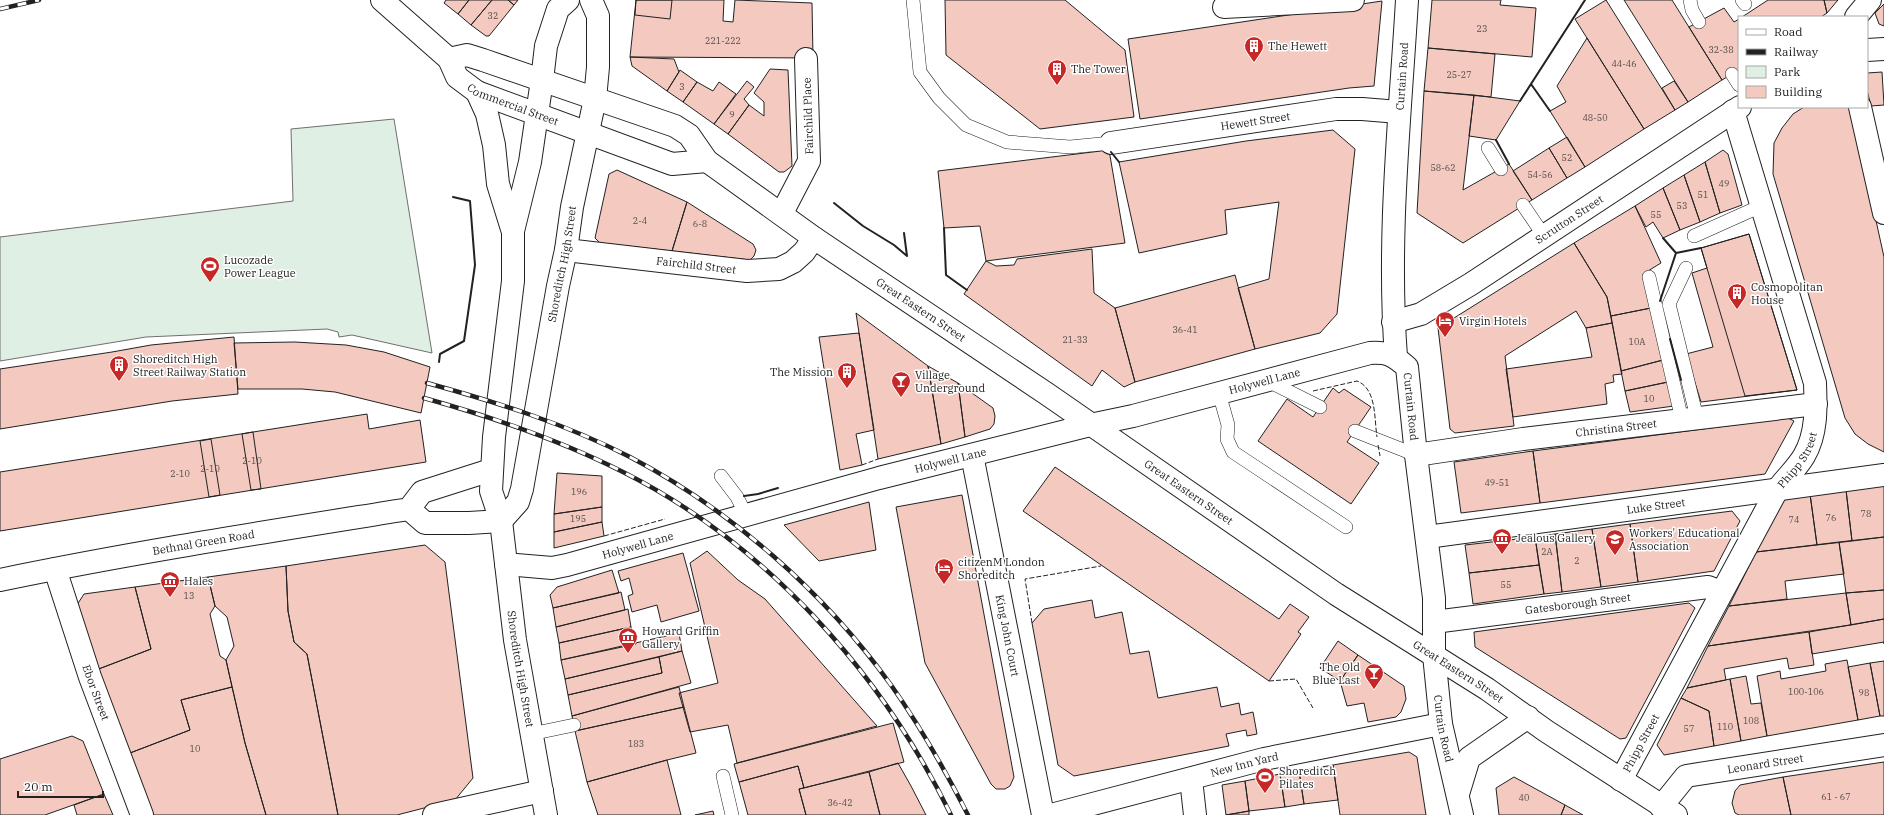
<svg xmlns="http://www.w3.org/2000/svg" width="1884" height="815" font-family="'IBM Plex Serif',serif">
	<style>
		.green { fill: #e0efe3; stroke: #6f6f6f }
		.building { fill: #f3c9c0; stroke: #222 }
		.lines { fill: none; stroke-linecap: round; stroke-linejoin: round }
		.lane-casing { stroke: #222; stroke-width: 14 }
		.street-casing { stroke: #222; stroke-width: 24 }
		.secondary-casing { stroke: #222; stroke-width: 24 }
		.primary-casing { stroke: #222; stroke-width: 24 }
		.highway-casing { stroke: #222; stroke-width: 24 }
		.lane { stroke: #fff; stroke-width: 13 }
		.street { stroke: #fff; stroke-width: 22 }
		.secondary { stroke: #fff; stroke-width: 22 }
		.primary { stroke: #fff; stroke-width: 22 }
		.highway { stroke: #fff; stroke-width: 22 }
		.rail-casing { stroke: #222; stroke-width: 4.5 }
		.rail { stroke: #fff; stroke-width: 3; stroke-dasharray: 9; stroke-linecap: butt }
		.fence { stroke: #222; stroke-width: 1; stroke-dasharray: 5 2; stroke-linecap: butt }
		.wall { stroke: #222; stroke-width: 2 }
		.labels { text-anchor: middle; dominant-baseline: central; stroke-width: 3; stroke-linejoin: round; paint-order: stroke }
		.number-label { font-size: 9px; fill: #564c4a }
		.poi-label { font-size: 11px; fill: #222; stroke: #fff; text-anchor: start }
		.street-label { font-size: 11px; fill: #222; stroke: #fff }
	</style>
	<rect width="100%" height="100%" fill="#fff"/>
	<!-- green -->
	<path class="green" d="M394,119L432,353L352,335L339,337L338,332L327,329L146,337L0,361V237L293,201L291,129Z"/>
	<!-- building -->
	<path class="building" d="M446,0H469L458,14L444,3Z
		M469,0H492L471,25L458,14Z
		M492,0H508L514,5L489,36H486L471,25Z
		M508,0H518L514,5Z
		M636,0H724L723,21L733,22L735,0L812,3L813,58L630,57Z
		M636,0H672L670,19L635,15Z
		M945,0H1065L1125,50L1134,117L1040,129L946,55Z
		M1432,0H1501L1500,5L1536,8L1532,57L1428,48Z
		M1606,0L1675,110L1644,129L1575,19Z
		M1624,0H1672L1722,80L1688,102Z
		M1768,0H1824L1827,13L1821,17H1742Z
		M1824,0H1838L1827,13Z
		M1382,1L1374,86L1349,88L1140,119L1128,39Z
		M1884,4V26L1879,24L1875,13Z
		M1724,8L1734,22L1739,19V70L1722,80L1689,27Z
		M1587,38L1644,129L1585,167L1550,111L1566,102L1557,86Z
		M1428,48L1495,54L1491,97L1424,91Z
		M630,57L674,59L679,72L667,91L632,66Z
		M770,69L788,70L792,166L784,172H779L728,134L749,105L764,116V102L754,93Z
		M680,70L697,82L683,102L667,91Z
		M1882,72L1884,105L1871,106L1867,90V73Z
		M747,81L754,87L744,99L749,105L728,134L714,124Z
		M1674,81L1688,102L1675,110L1662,88Z
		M697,82L713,91L719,82L736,94L714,124L683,102Z
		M1424,91L1474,95L1463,190L1509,164L1532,200L1463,243L1417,213Z
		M1474,95L1520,101L1496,140L1469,136Z
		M1804,107H1851L1884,257V452L1868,444L1855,434L1845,418L1773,174L1774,143L1782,128L1793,114Z
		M1333,130L1355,149L1337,314L1320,333L1255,349L1238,288L1269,279L1279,202L1225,210L1227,234L1139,253L1119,162L1246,141Z
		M1567,137L1585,167L1567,178L1549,148Z
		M1549,148L1567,178L1532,200L1513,171Z
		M1109,150L1125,243L986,261L980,226L944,228L938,171Z
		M1723,150L1728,154L1742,205L1720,213L1705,162Z
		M1705,162L1720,213L1700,222L1684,175Z
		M617,170L687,202L672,251L600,243L595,238L609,174Z
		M1684,175L1700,222L1680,230L1663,188Z
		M1663,188L1680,230L1663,238L1653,222L1646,227L1635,206Z
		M687,202L753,244L756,250L754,256L750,260L672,251Z
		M1635,206L1661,263L1643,274L1651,308L1611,316L1607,297L1574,243Z
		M1749,234L1797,390L1745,396L1701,248Z
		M1749,234L1797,390L1701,402L1686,354L1713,347L1692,273L1707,268L1701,248Z
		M1574,243L1607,297L1612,323L1586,328L1576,311L1505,356L1514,426L1455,433L1450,429L1438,328Z
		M1092,249L1094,293L1115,308L1135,382L1124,387L1102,370L1092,386L964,294L986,261L996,266L1014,265L1017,259Z
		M1235,275L1255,349L1135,382L1115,308Z
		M1651,308L1663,360L1621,371L1611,316Z
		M856,313L928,366L941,444L878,459Z
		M1612,323L1622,374L1613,375L1614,382L1605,384L1607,404L1513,417L1506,369L1592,357L1586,328Z
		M859,333L874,430L856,434L862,465L840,470L819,337Z
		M234,337L238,394L172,401L0,429V369L112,352L151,345Z
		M295,342L346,345L384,352L430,367L421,413L335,392L302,389H238L234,343Z
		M1663,360L1668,382L1625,391L1621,371Z
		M928,366L958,383L965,437L941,444Z
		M1668,382L1674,406L1630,412L1625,391Z
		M958,383L993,408L995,416L994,424L990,429L965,437Z
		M1333,388L1339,393L1344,389L1371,407L1347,442L1379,463L1351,504L1258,441L1287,399L1313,417Z
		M367,414L369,429L420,420L426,462L0,531V472Z
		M1788,418L1794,421L1765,474L1540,503L1533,451Z
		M253,432L261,489L251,490L242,434Z
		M211,439L220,495L209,497L200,441Z
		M1533,451L1540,503L1461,513L1454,462Z
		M1055,467L1279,619L1290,604L1309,617L1298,632L1301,634L1269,681L1023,511Z
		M557,473L602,476V507L554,514Z
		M1884,485V537L1852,541L1846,490Z
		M1846,490L1852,541L1817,545L1810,494Z
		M1810,494L1817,545L1756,552L1786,496Z
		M962,495L1014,777L1010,786L1005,789H996L991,784L925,663L896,507Z
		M869,502L876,550L819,561L784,525Z
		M602,507V522L554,532V514Z
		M1732,511L1740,521L1714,571L1638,582L1630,524Z
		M602,522L604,536L554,548V532Z
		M1630,524L1638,582L1601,587L1592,529Z
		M1592,529L1601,587L1562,592L1555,534Z
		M1555,534L1562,592L1544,594L1535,537Z
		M1535,537L1539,565L1469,573L1465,545Z
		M1884,537V590L1846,593L1839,542Z
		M1839,542L1844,574L1785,581L1787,599L1729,606L1756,552Z
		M425,545L445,562L473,778L455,800L397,815H338L307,654L294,642L288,611L286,566Z
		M707,551L738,580L765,599L877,726L737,763L728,725L690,732L679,693L718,683L690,563Z
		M683,553L699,611L661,622L657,605L632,612L628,596L633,594L629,578L621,581L618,571Z
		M1539,565L1544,594L1473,604L1469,573Z
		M286,566L288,611L294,642L307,654L338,815H266L245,743L226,660L234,646L227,617L215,606L208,577Z
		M612,570L619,593L553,608L550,595L557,587Z
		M208,577L215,606L210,614L220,656L226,660L232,687L181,700L190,730L130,753L96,670L151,649L135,587Z
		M135,587L151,649L96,670L75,608L84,594Z
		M1884,590V619L1851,625L1846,593Z
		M621,592L625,610L556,627L553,608Z
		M1846,593L1851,625L1708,646L1729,606Z
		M1092,600L1095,618L1122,612L1130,654L1149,651L1158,698L1217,687L1221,707L1239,703L1241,715L1253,712L1257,734L1247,736L1246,730L1226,734L1229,746L1074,776L1058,765L1032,623L1044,609Z
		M1689,603L1695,608L1626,738L1620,739L1475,647L1474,632Z
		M628,609L631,627L559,643L556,627Z
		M1884,619V644V642L1812,654L1809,632Z
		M631,627L636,644L561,660L559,643Z
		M1809,632L1814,665L1789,669L1787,658L1724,669L1726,680L1687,688L1708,646Z
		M679,633L682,651L565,679L561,660Z
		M1338,641L1358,655L1340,681L1320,668Z
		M682,651L691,683L572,716L568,695L662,673L659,657Z
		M1358,655L1404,686L1406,699L1401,712L1396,717L1368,722L1364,703L1347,706L1340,681Z
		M659,657L662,673L568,695L565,679Z
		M1847,660L1858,720L1767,736L1757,676L1780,671L1781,679L1826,671L1825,664Z
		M1884,661V716H1880L1870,663Z
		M1870,663L1880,716L1858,720L1848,667Z
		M1746,676L1751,704L1761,703L1767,736L1741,741L1730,679Z
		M1730,679L1741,741L1714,746L1709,711L1681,698L1687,688Z
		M232,687L245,743L266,815H152L130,753L190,730L181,700Z
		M679,687L684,707L575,731L572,716Z
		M1681,698L1709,711L1714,746L1664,755L1657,745Z
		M684,707L696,753L667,760L587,782L575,731Z
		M893,723L904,762L804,788L798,766L739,782L734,764Z
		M72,736L83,741L104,794L45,815H0V759Z
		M1409,752L1417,757L1426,815H1340L1333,765Z
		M667,760L681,815H598L587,782Z
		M1884,762V815H1791L1783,777Z
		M898,763L911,786L926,815H880L869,772Z
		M1333,765L1338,800L1304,804L1299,771Z
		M798,766L804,788L799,789L806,815H748L739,782Z
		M1299,771L1304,804L1285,807L1280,774Z
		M869,772L880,815H806L799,789Z
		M1280,774L1285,807L1249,811L1245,781Z
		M1514,777L1565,805L1561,815H1499L1496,788Z
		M1783,777L1791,815H1739L1735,813L1732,803L1735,791L1740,785Z
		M1245,781L1249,811L1226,815L1222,785Z
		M104,794L113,815H77L74,805Z
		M1565,805L1583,815H1561Z
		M713,811L714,815H695Z
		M1249,811V815H1226Z"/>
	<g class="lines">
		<!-- lane casing -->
		<g class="lane-casing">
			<path id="lane" d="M913,0L920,72L939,98L966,125L1007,142L1070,147L1111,143
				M1690,0L1692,10L1699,22
				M1742,0L1745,4
				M1732,74L1739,85
				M1488,148L1501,169
				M1523,205L1544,236
				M1694,236L1761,206
				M1686,268L1669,304L1697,418
				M1649,277L1682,420
				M1266,380L1320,407
				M1219,393L1228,425L1227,439L1233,452L1346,527
				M1355,431L1416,455
				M721,476L737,497L746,515
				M531,734L574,725
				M723,776L732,815"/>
		</g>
		<!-- street casing -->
		<g class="street-casing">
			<g id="street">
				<path d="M1224,7L1353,0"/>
				<path d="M1856,17L1870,0"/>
				<path d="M1867,50L1884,49"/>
				<path d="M1860,107L1884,213"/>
				<path id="s1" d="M1111,143L1336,109H1362L1399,112"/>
				<path d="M782,213L809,161L806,59"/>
				<path id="s2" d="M566,250L747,271L779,269L793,262L804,252L814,238"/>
				<path id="s3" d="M1393,322L1421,314L1471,284L1740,107"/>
				<path id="s4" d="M972,455L1043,815"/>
				<path id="s5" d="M1416,455L1523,439L1816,404"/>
				<path id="s6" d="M1427,537L1884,475"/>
				<path id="s7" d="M55,569L90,677L142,815"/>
				<path id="s8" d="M1434,622L1708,587L1721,592"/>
				<path d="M1191,779L1195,815"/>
				<path id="s9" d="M1621,780L1777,490C1785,479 1797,468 1804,456C1817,434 1816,408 1815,383L1733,111"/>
				<path id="s10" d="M1661,807L1686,776L1884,745"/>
				<path d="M434,815L542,791"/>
				<path id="s11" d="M1051,815L1264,759L1441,724"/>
			</g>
		</g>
		<!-- secondary casing -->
		<g class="secondary-casing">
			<g id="secondary">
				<path id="s12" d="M1396,357C1387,237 1400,119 1407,0"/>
				<path id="s13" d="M506,564L552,568L567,565L879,478L1090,425"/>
			</g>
		</g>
		<!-- primary casing -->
		<g class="primary-casing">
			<g id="primary">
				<path d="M542,80L546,46L558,9L568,0"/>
				<path id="s14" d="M409,509L425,523H469L501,521L518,502L522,489L558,286L566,250L572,207L595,99L598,67V16L591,0"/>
				<path id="s15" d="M0,580C135,552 272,531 409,509L422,492L491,470"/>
			</g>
		</g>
		<!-- highway casing -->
		<g class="highway-casing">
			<g id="highway">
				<path id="s16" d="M382,0L449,59L457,77L477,92L672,164L707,161"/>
				<path id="s17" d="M449,59L467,55L483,60L675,126L689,135L707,161L814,238L1047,394L1336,594L1487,689L1546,731L1676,815"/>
				<path id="s18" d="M542,80L530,162L513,231V281L494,437L491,491L501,521L515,640L546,815"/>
				<path d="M477,92L487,114L494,145L498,184L512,229"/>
				<path id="s19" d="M1090,425L1133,416L1370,353C1388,352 1393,355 1407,367L1416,455L1434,598V655L1441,724L1462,815"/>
				<path d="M1458,794L1469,758L1528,717"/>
			</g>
		</g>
		<!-- lane -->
		<use href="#lane" class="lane"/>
		<!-- street -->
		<use href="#street" class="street"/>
		<!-- secondary -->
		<use href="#secondary" class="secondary"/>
		<!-- primary -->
		<use href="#primary" class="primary"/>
		<!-- highway -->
		<use href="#highway" class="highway"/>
		<!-- rail casing -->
		<g class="rail-casing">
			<path id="rail" d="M0,9L39,0
				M427,383C496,402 566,424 630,457C731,510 824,592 891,685C920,726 945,770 968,815
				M424,398C492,417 560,440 623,472C766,544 881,672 951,815"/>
		</g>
		<!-- rail -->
		<use href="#rail" class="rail"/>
		<!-- fence -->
		<path class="fence" d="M1313,391L1357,381C1377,389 1374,418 1377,437
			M1378,445L1380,456
			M862,465L878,459
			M604,536L665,519
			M1032,623L1025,579L1101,566
			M1269,681L1296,679L1313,708"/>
		<!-- wall -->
		<path class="wall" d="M1531,84L1550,111
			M1520,101L1585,0
			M1496,140L1509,164
			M1111,152L1119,162
			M834,203L863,226L894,245L907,256L904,233
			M944,228L946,275L967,290
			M1663,238L1676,253
			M1660,301L1676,253L1701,248
			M1670,339L1681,380
			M439,362L440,354L464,341L475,265L470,201L453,197
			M744,496L758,494L778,488"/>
	</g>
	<!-- icons -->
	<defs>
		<g id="building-pin" transform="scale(1)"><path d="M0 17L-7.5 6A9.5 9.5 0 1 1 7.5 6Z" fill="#c62828" stroke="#fff"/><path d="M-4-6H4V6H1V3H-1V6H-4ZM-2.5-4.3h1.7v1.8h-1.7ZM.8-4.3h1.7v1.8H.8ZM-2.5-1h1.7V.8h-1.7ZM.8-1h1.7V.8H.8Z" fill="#fff"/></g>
		<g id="stadium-pin" transform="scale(1)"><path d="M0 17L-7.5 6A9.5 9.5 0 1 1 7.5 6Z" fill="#c62828" stroke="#fff"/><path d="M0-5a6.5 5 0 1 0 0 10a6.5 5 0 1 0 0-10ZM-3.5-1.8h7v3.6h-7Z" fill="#fff"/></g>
		<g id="hotel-pin" transform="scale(1)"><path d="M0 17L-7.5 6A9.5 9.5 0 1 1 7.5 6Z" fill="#c62828" stroke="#fff"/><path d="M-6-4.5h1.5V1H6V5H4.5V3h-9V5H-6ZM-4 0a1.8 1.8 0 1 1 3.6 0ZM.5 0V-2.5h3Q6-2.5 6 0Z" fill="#fff"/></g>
		<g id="bar-pin" transform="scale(1)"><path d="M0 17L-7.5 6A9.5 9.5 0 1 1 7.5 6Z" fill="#c62828" stroke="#fff"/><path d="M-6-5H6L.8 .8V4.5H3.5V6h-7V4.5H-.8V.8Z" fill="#fff"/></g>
		<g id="museum-pin" transform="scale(1)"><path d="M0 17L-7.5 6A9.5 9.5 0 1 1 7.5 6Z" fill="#c62828" stroke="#fff"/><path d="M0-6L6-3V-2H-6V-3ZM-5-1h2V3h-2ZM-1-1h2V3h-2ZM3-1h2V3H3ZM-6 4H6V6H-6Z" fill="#fff"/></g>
		<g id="university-pin" transform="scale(1)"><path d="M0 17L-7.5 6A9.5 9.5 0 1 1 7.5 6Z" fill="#c62828" stroke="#fff"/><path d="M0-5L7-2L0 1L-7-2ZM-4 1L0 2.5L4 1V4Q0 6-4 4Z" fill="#fff"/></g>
	</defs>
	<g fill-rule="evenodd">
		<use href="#building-pin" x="1254" y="46"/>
		<use href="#building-pin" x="1057" y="69"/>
		<use href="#stadium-pin" x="210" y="266"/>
		<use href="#building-pin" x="1737" y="293"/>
		<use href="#hotel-pin" x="1445" y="321"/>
		<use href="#building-pin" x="119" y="365"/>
		<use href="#building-pin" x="847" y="372"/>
		<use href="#bar-pin" x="901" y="381"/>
		<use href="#museum-pin" x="1502" y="538"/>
		<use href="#university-pin" x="1615" y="539"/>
		<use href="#hotel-pin" x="944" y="568"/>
		<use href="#museum-pin" x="170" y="581"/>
		<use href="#museum-pin" x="628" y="637"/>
		<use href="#bar-pin" x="1374" y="673"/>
		<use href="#stadium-pin" x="1265" y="777"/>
	</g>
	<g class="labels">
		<!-- number labels -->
		<g class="number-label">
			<text x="493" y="15">32</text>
			<text x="1482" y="28">23</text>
			<text x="723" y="40">221-222</text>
			<text x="1721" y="49">32-38</text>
			<text x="1624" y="63">44-46</text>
			<text x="1459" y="74">25-27</text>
			<text x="682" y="86">3</text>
			<text x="732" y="114">9</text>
			<text x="1595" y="117">48-50</text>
			<text x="1567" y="157">52</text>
			<text x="1443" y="167">58-62</text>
			<text x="1540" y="174">54-56</text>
			<text x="1724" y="183">49</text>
			<text x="1703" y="194">51</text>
			<text x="1682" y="205">53</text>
			<text x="1656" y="214">55</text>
			<text x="640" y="220">2-4</text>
			<text x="700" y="223">6-8</text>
			<text x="1185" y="329">36-41</text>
			<text x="1075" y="339">21-33</text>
			<text x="1637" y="341">10A</text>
			<text x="1649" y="398">10</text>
			<text x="252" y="460">2-10</text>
			<text x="210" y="468">2-10</text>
			<text x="180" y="473">2-10</text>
			<text x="1497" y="482">49-51</text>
			<text x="579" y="491">196</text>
			<text x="1866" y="513">78</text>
			<text x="1831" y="517">76</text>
			<text x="578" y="518">195</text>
			<text x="1794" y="519">74</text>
			<text x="1547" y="551">2A</text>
			<text x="1577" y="560">2</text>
			<text x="1506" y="584">55</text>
			<text x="189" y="595">13</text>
			<text x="1806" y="691">100-106</text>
			<text x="1864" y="692">98</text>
			<text x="1751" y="720">108</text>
			<text x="1725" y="726">110</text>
			<text x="1689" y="728">57</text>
			<text x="636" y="743">183</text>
			<text x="195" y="748">10</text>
			<text x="1836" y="796">61 - 67</text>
			<text x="1524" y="797">40</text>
			<text x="840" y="802">36-42</text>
		</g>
		<!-- poi labels -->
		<g class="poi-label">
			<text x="1268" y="46">The Hewett</text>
			<text x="1071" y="69">The Tower</text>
			<text x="224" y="260">Lucozade<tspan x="224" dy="13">Power League</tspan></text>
			<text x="1751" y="287">Cosmopolitan<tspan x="1751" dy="13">House</tspan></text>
			<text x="1459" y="321">Virgin Hotels</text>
			<text x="133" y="359">Shoreditch High<tspan x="133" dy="13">Street Railway Station</tspan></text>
			<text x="833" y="372" text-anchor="end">The Mission</text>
			<text x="915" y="375">Village<tspan x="915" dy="13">Underground</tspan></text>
			<text x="1629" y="533">Workers' Educational<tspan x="1629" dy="13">Association</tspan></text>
			<text x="1516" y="538">Jealous Gallery</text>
			<text x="958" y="562">citizenM London<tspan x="958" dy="13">Shoreditch</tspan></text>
			<text x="184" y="581">Hales</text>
			<text x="642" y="631">Howard Griffin<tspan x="642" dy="13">Gallery</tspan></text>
			<text x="1360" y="667" text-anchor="end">The Old<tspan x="1360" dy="13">Blue Last</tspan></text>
			<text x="1279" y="771">Shoreditch<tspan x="1279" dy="13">Pilates</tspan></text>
		</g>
		<!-- street labels -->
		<g class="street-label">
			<text stroke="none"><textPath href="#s12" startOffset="281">Curtain Road</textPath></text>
			<text stroke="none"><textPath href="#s16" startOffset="172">Commercial Street</textPath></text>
			<text transform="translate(808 116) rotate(-92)">Fairchild Place</text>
			<text stroke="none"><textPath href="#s1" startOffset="146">Hewett Street</textPath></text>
			<text stroke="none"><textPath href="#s3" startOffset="205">Scrutton Street</textPath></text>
			<text stroke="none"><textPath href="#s14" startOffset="365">Shoreditch High Street</textPath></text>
			<text stroke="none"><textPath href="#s2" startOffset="131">Fairchild Street</textPath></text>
			<text stroke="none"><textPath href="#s17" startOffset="547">Great Eastern Street</textPath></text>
			<text stroke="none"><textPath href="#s19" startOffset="180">Holywell Lane</textPath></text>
			<text stroke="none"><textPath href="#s19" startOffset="370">Curtain Road</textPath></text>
			<text stroke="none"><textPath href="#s5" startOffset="202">Christina Street</textPath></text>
			<text stroke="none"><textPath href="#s9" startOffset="366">Phipp Street</textPath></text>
			<text stroke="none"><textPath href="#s13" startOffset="459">Holywell Lane</textPath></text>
			<text stroke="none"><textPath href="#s17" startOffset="871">Great Eastern Street</textPath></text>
			<text stroke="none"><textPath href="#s6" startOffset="231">Luke Street</textPath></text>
			<text stroke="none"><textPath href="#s15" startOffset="207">Bethnal Green Road</textPath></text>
			<text stroke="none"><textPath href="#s13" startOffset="135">Holywell Lane</textPath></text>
			<text stroke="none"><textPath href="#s8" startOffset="145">Gatesborough Street</textPath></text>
			<text stroke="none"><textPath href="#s4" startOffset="184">King John Court</textPath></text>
			<text stroke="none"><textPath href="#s18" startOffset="596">Shoreditch High Street</textPath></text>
			<text stroke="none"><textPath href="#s17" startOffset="1195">Great Eastern Street</textPath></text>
			<text stroke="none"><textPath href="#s7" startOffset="130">Ebor Street</textPath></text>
			<text stroke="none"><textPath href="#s19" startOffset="694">Curtain Road</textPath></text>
			<text stroke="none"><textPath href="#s9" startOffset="42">Phipp Street</textPath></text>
			<text stroke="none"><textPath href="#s10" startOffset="120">Leonard Street</textPath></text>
			<text stroke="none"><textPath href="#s11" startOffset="200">New Inn Yard</textPath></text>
		</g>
	</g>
	<!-- legend -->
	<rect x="1738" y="16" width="130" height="92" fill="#ffffff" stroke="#a7a7a7"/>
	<rect x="1746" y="29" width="20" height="6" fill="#ffffff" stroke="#a7a7a7"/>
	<text x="1774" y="36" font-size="12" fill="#222222">Road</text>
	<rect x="1746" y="49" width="20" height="6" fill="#222222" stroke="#a7a7a7"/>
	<text x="1774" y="56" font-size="12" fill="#222222">Railway</text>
	<rect x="1746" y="66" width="20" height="12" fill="#e0efe3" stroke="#a7a7a7"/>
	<text x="1774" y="76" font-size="12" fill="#222222">Park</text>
	<rect x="1746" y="86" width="20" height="12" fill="#f3c9c0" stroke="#a7a7a7"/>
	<text x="1774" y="96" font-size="12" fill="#222222">Building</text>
	<!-- scale -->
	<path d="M18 791v6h85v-6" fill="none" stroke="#222222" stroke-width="2"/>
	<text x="24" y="791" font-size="12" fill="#222222" stroke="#ffffff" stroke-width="3" paint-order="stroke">20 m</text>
</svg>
